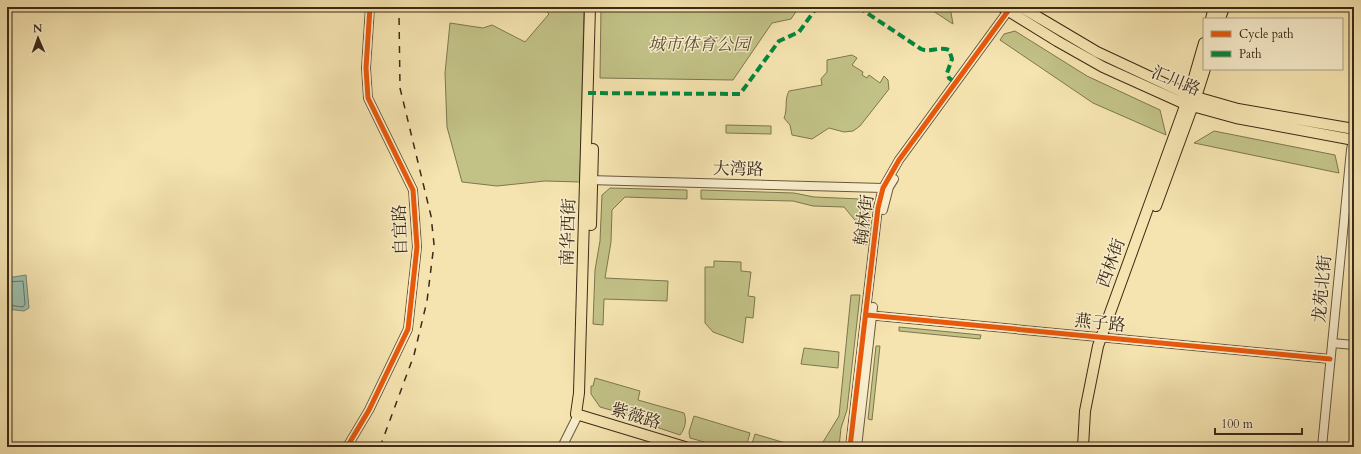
<svg xmlns="http://www.w3.org/2000/svg" width="1361" height="454" font-family="Cardo,'Noto Serif SC',serif">
	<style>
		.green { fill: #c2c287; stroke: #7e764f }
		.water { fill: #9cbfac; stroke: #758370 }
		.lines { fill: none; stroke-linecap: round; stroke-linejoin: round }
		.shore { stroke: #6c7462; stroke-width: 1 }
		.minor-casing { stroke: #6a583d; stroke-width: 10 }
		.major-casing { stroke: #3b2a17; stroke-width: 12 }
		.minor { stroke: #f8edcc; stroke-width: 8 }
		.major { stroke: #f5e4b0; stroke-width: 10 }
		.rail { stroke: #3b2a17; stroke-width: 1.5; stroke-dasharray: 7 7; stroke-linecap: butt }
		.quiet { stroke: #00873e; stroke-width: 4; stroke-dasharray: 8 4; stroke-linecap: butt }
		.cycleway-casing { stroke: #f8edcc; stroke-width: 8 }
		.cycleway { stroke: #e8590c; stroke-width: 5 }
		.labels { text-anchor: middle; dominant-baseline: central; stroke-width: 3; stroke-linejoin: round; paint-order: stroke }
		.park-label { font-size: 17px; font-style: italic; fill: #5d5033; stroke: #f8edcc }
		.street-label { font-size: 17px; fill: #3b2a17; stroke: #f8edcc }
	</style>
	<rect width="100%" height="100%" fill="#f5e4b0"/>
	<filter id="stains"><feTurbulence type="fractalNoise" baseFrequency=".005" numOctaves="4"/><feColorMatrix values="0 0 0 0 .2 0 0 0 0 .09 0 0 0 0 .02 0 0 0 .5 -.17"/></filter>
	<radialGradient id="worn" r=".72"><stop offset=".6" stop-color="#630" stop-opacity="0"/><stop offset="1" stop-color="#630" stop-opacity=".3"/></radialGradient>
	<!-- green -->
	<path class="green" d="M542,7H584L580,182L545,181L497,186L462,182L447,127L445,73L450,23L483,28L492,25L525,42L549,14Z
		M601,7H799L791,19L772,23L733,80L600,78Z
		M927,7H950L953,24Z
		M1015,31L1087,76L1160,110L1166,135L1093,103L1000,40L1004,34Z
		M852,55L857,58L852,65L863,72L862,75L867,78L869,75L880,83L884,76L888,80L889,89L860,126L853,131L844,132L829,128L812,139L792,135L790,125L784,118C788,109 784,100 789,91L822,85L821,79L827,72V60Z
		M726,125L771,126V134L726,133Z
		M1214,131L1335,155L1339,173L1194,143Z
		M610,188L687,190V199L625,197L612,210L611,242L605,278L668,281L667,301L604,299L603,325L593,324L595,270L600,241L602,195Z
		M701,190L794,193L814,197L860,199L870,210L866,245L857,244L859,225L844,207L813,206L793,201L701,199Z
		M714,261L741,262V271L751,272L748,296L755,297L753,318L746,317L743,343L713,332L705,323V267H714Z
		M851,295H860L847,410L841,428L839,447H820L839,416Z
		M899,327L981,335L980,339L899,331Z
		M876,346H880L872,420L868,419Z
		M804,348L839,352L838,368L801,364Z
		M595,378L640,391L638,400L684,413C687,421 685,429 680,435L659,428L643,419L600,407L591,394V386H593Z
		M694,416L750,433L746,447H722L690,438L689,432Z
		M755,434L799,447H751Z"/>
	<!-- water -->
	<path class="water" d="M26,275L29,308L24,311L7,309V278Z"/>
	<g class="lines">
		<!-- shore -->
		<path class="shore" d="M7,282L23,281L25,304L23,307L7,305"/>
		<!-- minor casing -->
		<g class="minor-casing">
			<path id="minor" d="M588,180L883,188L888,190
				M883,210L889,187L894,179
				M867,315L1330,359
				M1332,343L1354,345
				M347,447L369,410L408,329L417,247L413,190L368,98L366,68L370,7
				M562,447L578,415
				M850,447L878,208L883,188L899,160L1008,11
				M857,447L873,307
				M1322,447L1351,150L1354,134"/>
		</g>
		<!-- major casing -->
		<g class="major-casing">
			<path id="major" d="M590,7L579,393L576,414L685,447
				M1002,7L1057,41L1103,67L1185,104L1236,118L1354,140
				M1021,7L1097,52L1189,95L1238,109L1354,129
				M1211,19L1214,7
				M1220,19L1224,7
				M1156,206L1196,97L1205,69
				M591,225L593,149
				M1083,447L1085,411L1098,346L1189,95L1204,43"/>
		</g>
		<!-- minor -->
		<use href="#minor" class="minor"/>
		<!-- major -->
		<use href="#major" class="major"/>
		<!-- rail -->
		<path class="rail" d="M380,447L414,355L427,301L434,244L431,216L400,88L399,14L401,7"/>
		<!-- quiet -->
		<path class="quiet" d="M858,7L921,49C930,53 939,46 949,50L952,59L947,73L949,78L956,83
			M588,93L740,94L779,41L799,32L817,7"/>
		<!-- cycleway casing -->
		<g class="cycleway-casing">
			<path id="cycleway" d="M867,315L1330,359
				M347,447L369,410L408,329L417,247L413,190L368,98L366,68L370,7
				M850,447L878,208L883,188L899,160L1008,11"/>
		</g>
		<!-- cycleway -->
		<use href="#cycleway" class="cycleway"/>
	</g>
	<g class="labels">
		<!-- park labels -->
		<g class="park-label">
			<text x="699" y="44">城市体育公园</text>
		</g>
		<!-- street labels -->
		<g class="street-label">
			<text transform="translate(1176 81) rotate(22)">汇川路</text>
			<text transform="translate(738 169) rotate(1)">大湾路</text>
			<text transform="translate(864 220) rotate(-82)">翰林街</text>
			<text transform="translate(400 230) rotate(-92)">自宜路</text>
			<text transform="translate(568 232) rotate(-88)">南华西街</text>
			<text transform="translate(1111 263) rotate(-70)">西林街</text>
			<text transform="translate(1322 289) rotate(-85)">龙苑北街</text>
			<text transform="translate(1100 323) rotate(6)">燕子路</text>
			<text transform="translate(636 416) rotate(17)">紫薇路</text>
		</g>
	</g>
	<!-- margin -->
	<rect width="1361" height="454" fill="none" stroke="#f5e4b0" stroke-width="24"/>
	<rect x="8" y="8" width="1345" height="438" fill="none" stroke="#3b2a17" stroke-width="2"/>
	<rect x="12" y="12" width="1337" height="430" fill="none" stroke="#3b2a17"/>
	<!-- legend -->
	<rect x="1203" y="18" width="140" height="52" fill="#f8edcc" stroke="#ac9f84"/>
	<rect x="1211" y="31" width="20" height="6" fill="#e8590c" stroke="#ac9f84"/>
	<text x="1239" y="38" font-size="12" fill="#3b2a17">Cycle path</text>
	<rect x="1211" y="51" width="20" height="6" fill="#00873e" stroke="#ac9f84"/>
	<text x="1239" y="58" font-size="12" fill="#3b2a17">Path</text>
	<!-- north arrow -->
	<g transform="translate(38 38) rotate(358)" stroke="#f8edcc" stroke-width="3" paint-order="stroke">
	<path d="M0-3L7 15L0 10L-7 15Z" fill="#3b2a17"/>
	<text y="-6" font-size="11" font-weight="bold" text-anchor="middle" fill="#3b2a17">N</text>
	</g>
	<!-- scale -->
	<path d="M1215 428v6h87v-6" fill="none" stroke="#3b2a17" stroke-width="2"/>
	<text x="1221" y="428" font-size="12" fill="#3b2a17" stroke="#f8edcc" stroke-width="3" paint-order="stroke">100 m</text>
	<rect width="100%" height="100%" filter="url(#stains)"/>
	<rect width="100%" height="100%" fill="url(#worn)"/>
</svg>
